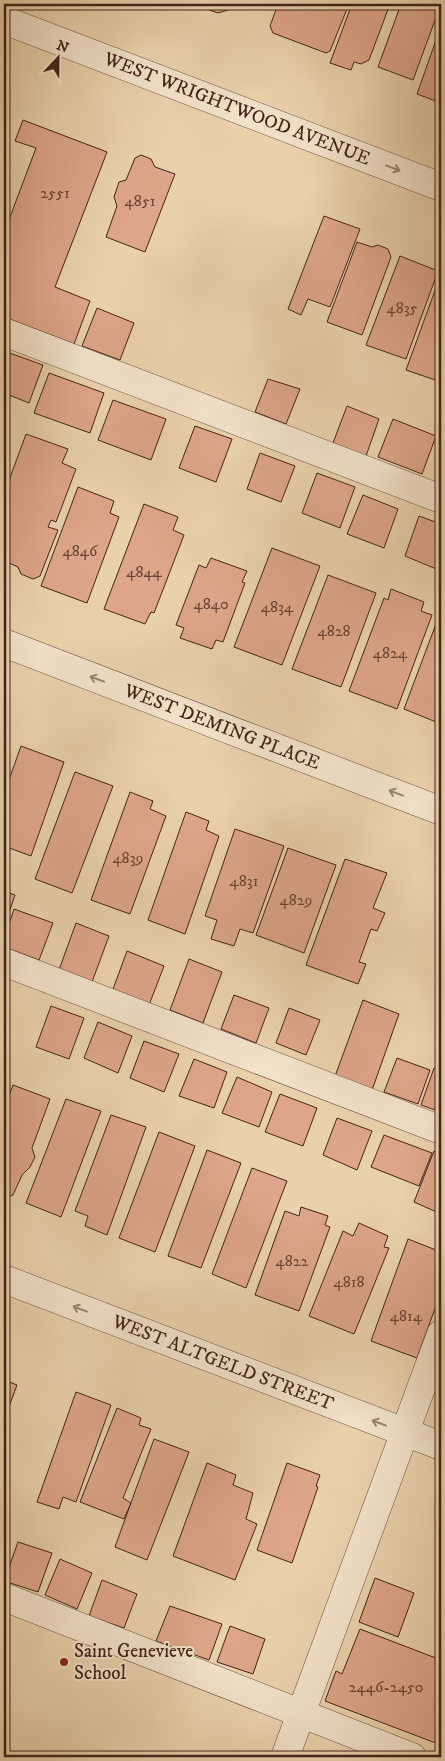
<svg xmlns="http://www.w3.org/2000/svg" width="445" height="1761" font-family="'IM FELL DW Pica',serif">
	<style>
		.building { fill: #dda589; stroke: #442318 }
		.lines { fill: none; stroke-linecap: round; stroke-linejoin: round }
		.minor-casing { stroke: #6d4e3d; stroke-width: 29 }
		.minor { stroke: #f1e1c9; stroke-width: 28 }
		.oneway { stroke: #9a8270 }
		.poi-dot { fill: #8f2418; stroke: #f1e1c9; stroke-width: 2 }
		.labels { text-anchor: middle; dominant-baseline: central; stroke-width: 4; stroke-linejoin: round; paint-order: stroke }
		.number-label { font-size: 16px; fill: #6a4434 }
		.street-label { font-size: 19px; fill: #442318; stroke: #f1e1c9 }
		.poi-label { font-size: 19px; fill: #442318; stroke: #f1e1c9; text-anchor: start }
	</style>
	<rect width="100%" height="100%" fill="#e9d1ac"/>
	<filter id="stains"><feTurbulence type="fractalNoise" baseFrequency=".004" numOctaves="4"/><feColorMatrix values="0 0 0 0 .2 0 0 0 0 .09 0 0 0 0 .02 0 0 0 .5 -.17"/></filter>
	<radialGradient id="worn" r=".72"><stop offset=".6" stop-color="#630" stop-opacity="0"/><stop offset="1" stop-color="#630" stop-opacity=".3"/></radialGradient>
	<!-- building -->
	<path class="building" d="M192,4H230L228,10L218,13Z
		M278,4H349L330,51L326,53L273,33L270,26Z
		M352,4H390L369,60L361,64L354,62L351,70L330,63Z
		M401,4H441L413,80L378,67Z
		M441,26V103L417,94Z
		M23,120L107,152L55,287L90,301L74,344L4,317V233L36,148L15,141Z
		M141,155L151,159L155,167L175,174L145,252L106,237L117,206L114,197L119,182L126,180L135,158Z
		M324,216L360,229L330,307L308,299L301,315L288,309Z
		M357,242L372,247L378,245L388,249L391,257L362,335L327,322Z
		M400,256L438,271L406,359L366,345Z
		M441,274V382L406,370Z
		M97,308L134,323L120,360L82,346Z
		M4,351L43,365L29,403L4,393Z
		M49,373L104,393L90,433L34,413Z
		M268,379L300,389L286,424L255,412Z
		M113,400L166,419L151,460L98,440Z
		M347,406L379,419L366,456L333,443Z
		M393,419L436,436L422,474L378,457Z
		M195,426L232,439L216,482L179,468Z
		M26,434L68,449L62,463L76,469L56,522L51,520L48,527L58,530L40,576L33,579L21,574L18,567L7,562L4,563V494Z
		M260,453L295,466L281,502L247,489Z
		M317,473L355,487L340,528L302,513Z
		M78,487L114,501L110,513L119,517L87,603L41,586Z
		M363,495L398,509L384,548L347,534Z
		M144,504L178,517L173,530L184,535L154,613L151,612L145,624L104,609Z
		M419,516L441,524V571L405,556Z
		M272,548L320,566L282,665L234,647Z
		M211,558L247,571L242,582L245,583L223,642L216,640L212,649L180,638L184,628L176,625L199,565L206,568Z
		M328,575L376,593L341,687L292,669Z
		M391,589L424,602L421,611L432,615L397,709L349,691L384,598L388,600Z
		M439,616L441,617V724L404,709Z
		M4,741L9,743L4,756Z
		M21,746L64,762L31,856L4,846V794Z
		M75,772L113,786L72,893L35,879Z
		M130,792L153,801L150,809L166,816L130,914L91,900Z
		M186,812L209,821L206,830L219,836L185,934L148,920Z
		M235,829L284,846L253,933L240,929L234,946L211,939L217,920L205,916Z
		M288,848L336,865L304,953L256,935Z
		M345,859L387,873L373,908L385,913L377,931L371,929L359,962L366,964L358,984L306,965Z
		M4,891L15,895L4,927Z
		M14,909L53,923L39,960L4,947V939Z
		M76,923L109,936L92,982L59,970Z
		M127,951L164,966L149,1005L112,992Z
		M189,959L222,972L203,1023L170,1010Z
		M234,995L269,1008L256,1043L221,1029Z
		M363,1000L399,1014L371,1093L334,1079Z
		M51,1006L84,1018L69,1059L36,1047Z
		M289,1008L320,1020L306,1055L276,1043Z
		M98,1022L132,1036L118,1073L84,1058Z
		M144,1041L179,1054L164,1092L130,1078Z
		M397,1058L430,1070L418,1104L384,1092Z
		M194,1059L227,1072L214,1108L179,1096Z
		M434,1068L441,1071V1112L421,1105Z
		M237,1077L272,1092L259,1127L222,1113Z
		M13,1085L50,1099L32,1148L35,1157L30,1167L22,1175L13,1195L7,1198L4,1197V1109Z
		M280,1094L317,1108L303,1146L265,1132Z
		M66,1099L101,1111L61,1217L26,1203Z
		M111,1115L146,1127L107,1235L85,1226L88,1216L75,1211Z
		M337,1118L372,1131L357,1170L323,1155Z
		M159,1132L195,1146L155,1252L119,1238Z
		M384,1135L432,1153L419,1186L371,1167Z
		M207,1150L241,1163L201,1268L168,1256Z
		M434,1151L441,1154V1214L414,1202Z
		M252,1168L287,1181L246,1288L212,1274Z
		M301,1207L328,1216L325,1225L330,1227L299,1311L255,1295L285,1211L299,1216Z
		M359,1223L388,1236L384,1247L389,1248L354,1334L309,1316L343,1231L353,1236Z
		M408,1239L441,1252V1292L417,1358L371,1341Z
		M4,1380L17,1385L4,1420Z
		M76,1392L111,1405L76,1502L63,1497L59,1509L37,1502Z
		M117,1408L141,1418L139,1425L151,1429L123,1498L131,1503L124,1519L80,1502Z
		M154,1439L189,1452L147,1560L115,1547Z
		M207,1463L236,1475L233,1485L253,1493L246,1519L257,1524L235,1580L173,1556Z
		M287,1463L320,1475L316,1486L318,1487L292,1563L257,1550Z
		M18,1542L52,1553L38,1592L4,1581Z
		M60,1559L92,1573L77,1609L45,1595Z
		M375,1578L414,1593L398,1637L359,1622Z
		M102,1580L137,1594L124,1628L89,1616Z
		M170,1606L222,1624L209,1660L156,1641Z
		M230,1626L265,1639L253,1674L217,1662Z
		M360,1629L441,1660V1745L325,1701L336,1671L342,1674Z"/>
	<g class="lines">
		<!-- minor casing -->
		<g class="minor-casing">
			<path id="minor" d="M4,20L441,187
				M4,332L441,499
				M4,643L441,811
				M4,962L441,1130
				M4,1279L441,1446
				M4,1597L412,1757
				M285,1757L441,1334"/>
		</g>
		<!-- minor -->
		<use href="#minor" class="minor"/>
	</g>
	<!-- one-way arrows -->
	<defs><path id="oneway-shaft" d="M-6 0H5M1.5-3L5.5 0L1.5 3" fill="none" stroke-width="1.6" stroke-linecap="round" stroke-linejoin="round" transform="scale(1.25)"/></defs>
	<g class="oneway">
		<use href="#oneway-shaft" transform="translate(393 168) rotate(21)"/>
		<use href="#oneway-shaft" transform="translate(97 679) rotate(-159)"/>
		<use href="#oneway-shaft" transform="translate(396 793) rotate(-159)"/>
		<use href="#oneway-shaft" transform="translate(80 1309) rotate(-159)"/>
		<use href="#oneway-shaft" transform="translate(379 1423) rotate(-159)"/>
	</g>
	<!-- markers -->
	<circle class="poi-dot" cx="64" cy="1662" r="5"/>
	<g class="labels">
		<!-- number labels -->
		<g class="number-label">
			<text x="55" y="193">2551</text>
			<text x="140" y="201">4851</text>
			<text x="402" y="308">4835</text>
			<text x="80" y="551">4846</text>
			<text x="144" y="572">4844</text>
			<text x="211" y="604">4840</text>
			<text x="277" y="607">4834</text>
			<text x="334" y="631">4828</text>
			<text x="390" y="653">4824</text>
			<text x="128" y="858">4839</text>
			<text x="244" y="881">4831</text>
			<text x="296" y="900">4829</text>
			<text x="292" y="1261">4822</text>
			<text x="349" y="1282">4818</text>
			<text x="406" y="1316">4814</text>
			<text x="386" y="1687">2446-2450</text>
		</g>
		<!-- street labels -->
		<g class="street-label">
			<text transform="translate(237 109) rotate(21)">WEST WRIGHTWOOD AVENUE</text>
			<text transform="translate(222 727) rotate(21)">WEST DEMING PLACE</text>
			<text transform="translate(223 1363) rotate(21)">WEST ALTGELD STREET</text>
		</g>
		<!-- poi labels -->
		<g class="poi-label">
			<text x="74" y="1651">Saint Genevieve<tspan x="74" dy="22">School</tspan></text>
		</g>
	</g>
	<!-- margin -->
	<rect width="445" height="1761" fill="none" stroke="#e9d1ac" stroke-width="20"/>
	<rect x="5" y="5" width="435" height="1751" fill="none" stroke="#442318" stroke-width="2.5"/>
	<rect x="10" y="10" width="425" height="1741" fill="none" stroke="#442318"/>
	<!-- north arrow -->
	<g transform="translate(58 58) rotate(22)" stroke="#f1e1c9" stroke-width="4" paint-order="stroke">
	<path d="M0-4L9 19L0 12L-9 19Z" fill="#442318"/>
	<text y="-8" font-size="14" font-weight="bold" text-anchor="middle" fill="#442318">N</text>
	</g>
	<rect width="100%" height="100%" filter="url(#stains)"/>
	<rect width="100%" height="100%" fill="url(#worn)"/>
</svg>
